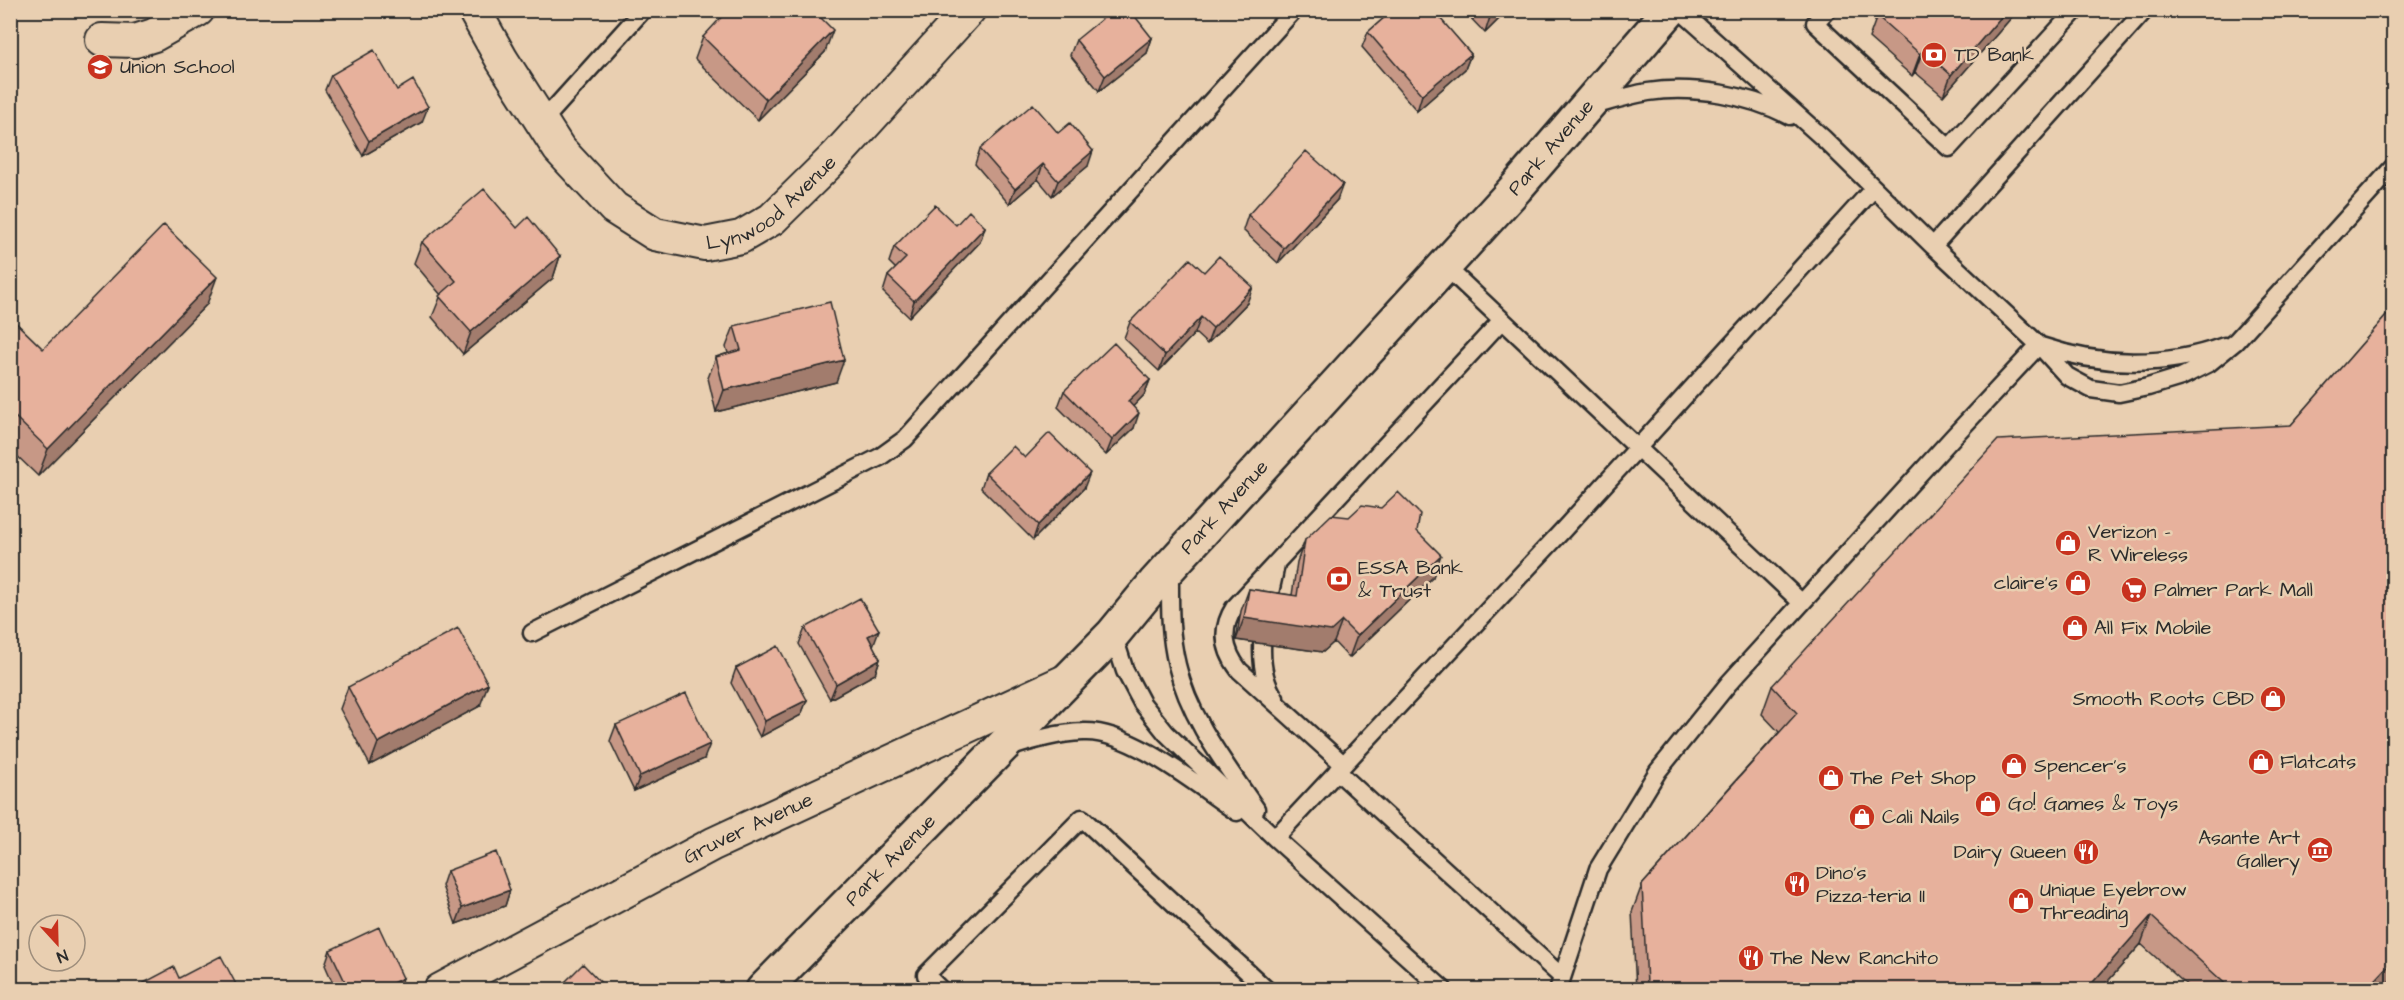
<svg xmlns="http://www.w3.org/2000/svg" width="2404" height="1000" font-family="'Architects Daughter',sans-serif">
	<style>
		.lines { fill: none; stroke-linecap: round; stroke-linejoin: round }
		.lane-casing { stroke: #2b2b2b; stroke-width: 21 }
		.street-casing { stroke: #2b2b2b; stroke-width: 36 }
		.secondary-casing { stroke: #2b2b2b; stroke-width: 38 }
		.lane { stroke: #e9cfb1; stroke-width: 16 }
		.street { stroke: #e9cfb1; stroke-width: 32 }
		.secondary { stroke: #e9cfb1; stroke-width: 33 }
		.wall { fill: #c79886; stroke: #2b2b2b; stroke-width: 1.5 }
		.shaded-wall { fill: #a27c6d; stroke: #2b2b2b; stroke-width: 1.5 }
		.building { fill: #e7b19c; stroke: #2b2b2b; stroke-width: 1.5 }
		.labels { text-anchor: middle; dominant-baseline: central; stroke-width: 5; stroke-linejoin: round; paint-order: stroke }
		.poi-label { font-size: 20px; fill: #2b2b2b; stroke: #e9cfb1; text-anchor: start }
		.street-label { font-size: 20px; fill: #2b2b2b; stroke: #e9cfb1 }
	</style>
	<rect width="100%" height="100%" fill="#e9cfb1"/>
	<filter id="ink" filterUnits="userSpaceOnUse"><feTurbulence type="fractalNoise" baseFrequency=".0167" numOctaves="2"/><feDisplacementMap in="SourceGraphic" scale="12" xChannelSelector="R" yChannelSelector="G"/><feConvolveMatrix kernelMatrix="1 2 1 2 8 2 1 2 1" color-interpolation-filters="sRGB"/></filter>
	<g filter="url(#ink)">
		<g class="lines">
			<!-- lane casing -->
			<g class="lane-casing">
				<path id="lane" d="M1680,10L1823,138L1933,246L2039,345L2067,376L2091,389L2119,393L2148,387L2181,377L2209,363L2236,341L2394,166
					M1827,10L1815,23L1949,148L2076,10
					M1593,106C1611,101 1630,95 1648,92C1694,85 1748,95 1790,116
					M542,122L643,10
					M1933,246L2145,10
					M1445,266L1802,603
					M2041,346C2100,366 2164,368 2224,346
					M1170,569C1170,601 1169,633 1177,665C1189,718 1226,765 1256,809
					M532,633L880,457L905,439L1294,10
					M1113,634L1125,671L1142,703L1166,733L1275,838L1444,990
					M1275,698C1249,661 1269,604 1276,564
					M1011,747C1034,740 1058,733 1083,732C1130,729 1198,786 1237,812
					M1343,764L1239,670C1224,650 1220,630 1234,608L1502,320
					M1337,771L1562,977
					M1275,838L1563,530L1874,188
					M941,990L926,975L1082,818L1267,990
					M1558,990L1598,869L1658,771L1729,683L1953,437L2039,345"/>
			</g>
			<!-- street casing -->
			<g class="street-casing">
				<g id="street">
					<path id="s1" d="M474,10L502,60L559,149L614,208L655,234L705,244L741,237L772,219L836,156L969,10"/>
					<path d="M102,40L135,41L154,35L198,10"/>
					<path id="s2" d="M440,990L713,844L1065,681"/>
				</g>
			</g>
			<!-- secondary casing -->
			<g class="secondary-casing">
				<g id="secondary">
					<path id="s3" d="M763,990L1113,634L1155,583L1516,188L1670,10"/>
				</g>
			</g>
			<!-- lane -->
			<use href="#lane" class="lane"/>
			<!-- street -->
			<use href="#street" class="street"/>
			<!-- secondary -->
			<use href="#secondary" class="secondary"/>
		</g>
		<!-- wall -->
		<path class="wall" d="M1393,10H1441L1438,17L1471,54L1465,69L1417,111L1362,47L1368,32Z
			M1463,10H1508L1485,33Z
			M2018,10L1943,96L1915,72L1912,76L1869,38L1877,16Z
			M703,37L825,52L758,120L695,59Z
			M1152,38L1147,53L1099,91L1070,55L1076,40Z
			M331,75L397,90L422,122L363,156L325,90Z
			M1058,133L1088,166L1052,196L1038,179L1009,204L975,164L980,149Z
			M1337,200L1278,263L1243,230L1248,215Z
			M956,225L985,227L980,242L909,317L883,292L888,276L896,269L889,262L894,247Z
			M517,228L560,256L553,278L463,354L432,317L441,295L414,263L422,242Z
			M1204,272L1247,303L1207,344L1195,333L1159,371L1124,338L1130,322Z
			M207,304L38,476L10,449V317L43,349Z
			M2394,307V976L2381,990H2192L2141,944L2100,990H1636L1632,912L1642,885L1779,732L1762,714L1772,686L2291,425Z
			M734,326L836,382L716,412L708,378L716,357L728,353L726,347Z
			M1150,380L1144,395L1133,406L1134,428L1106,455L1058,407L1064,391Z
			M1025,458L1084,488L1033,540L981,488L986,473Z
			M1417,531L1433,577L1349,658L1334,642L1323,652L1236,640L1241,611L1249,589L1292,595L1297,562L1305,540Z
			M805,628L873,646L880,659L875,674L830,699L799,644Z
			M736,668L807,700L801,715L760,737L731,683Z
			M348,687L480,706L370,765L340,709Z
			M616,725L704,759L634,791L610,741Z
			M447,871L510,890L505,906L456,924L442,886Z
			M330,950L403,978L398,990H336L325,965Z"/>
		<!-- shaded-wall -->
		<path class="shaded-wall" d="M1433,10H1441L1439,16L1427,26Z
			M1497,10H1508L1485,33L1490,17Z
			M2007,10H2018L1943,96L1951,75Z
			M833,30L825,52L758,120L766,99Z
			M1152,38L1147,53L1099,91L1105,76Z
			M1923,50L1915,72L1912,76L1920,54Z
			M1471,54L1465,69L1417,111L1422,95Z
			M428,107L422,122L363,156L369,141Z
			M1093,151L1088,166L1052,196L1058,181Z
			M1043,164L1038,179L1009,204L1015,189Z
			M1343,184L1337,200L1278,263L1284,248Z
			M985,227L980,242L909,317L914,301Z
			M560,256L553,278L463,354L471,332Z
			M217,277L207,304L38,476L48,449Z
			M1253,287L1247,303L1207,344L1213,328Z
			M1201,317L1195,333L1159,371L1165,355Z
			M844,360L836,382L716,412L724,390Z
			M1150,380L1144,395L1123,417L1128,401Z
			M1139,413L1134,428L1106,455L1112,440Z
			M1090,473L1084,488L1033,540L1038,525Z
			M1441,555L1433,577L1349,658L1357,636Z
			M1244,618L1342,621L1334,642L1323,652L1236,640Z
			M879,630L873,646L868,636Z
			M880,659L875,674L830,699L836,684Z
			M488,684L480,706L370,765L378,743Z
			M807,700L801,715L760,737L765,721Z
			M710,744L704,759L634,791L640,776Z
			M510,890L505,906L456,924L462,908Z
			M2151,916L2141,944L2100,990H2086Z
			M2394,960V976L2381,990H2366Z
			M403,978L398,990H378Z"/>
		<!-- building -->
		<path class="building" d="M728,10H813L833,30L766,99L703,37Z
			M1113,10H1130L1152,38L1105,76L1076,40Z
			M1393,10H1433L1471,54L1422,95L1368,32Z
			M1484,10H1497L1490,17Z
			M1882,10H2007L1951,75L1923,50L1920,54L1877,16Z
			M374,50L397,90L413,80L428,107L369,141L331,75Z
			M1033,104L1058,133L1070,123L1093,151L1058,181L1043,164L1015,189L980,149Z
			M1306,151L1343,184L1284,248L1248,215Z
			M484,189L517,228L528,217L560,256L471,332L439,296L456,281L422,242Z
			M935,205L956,225L969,211L985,227L914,301L888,276L906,258L894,247Z
			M164,225L217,277L48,449L10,412V317L43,349Z
			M1219,256L1253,287L1213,328L1201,317L1165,355L1130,322L1190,259L1204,272Z
			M830,302L844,360L724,390L716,357L741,350L734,326Z
			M2394,307V960L2366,990H2232L2151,916L2086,990H1642L1647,984L1642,885L1797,713L1772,686L1998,440L2291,425Z
			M1114,343L1150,380L1128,401L1139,413L1112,440L1064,391Z
			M1049,433L1090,473L1038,525L986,473L1013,446L1025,458Z
			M1398,492L1420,514L1417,531L1441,555L1357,636L1342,621L1331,631L1244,618L1249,589L1297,596L1305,540L1331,515L1349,517L1362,505L1381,508Z
			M860,598L879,630L868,636L880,659L836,684L805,628Z
			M458,628L488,684L378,743L348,687Z
			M778,646L807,700L765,721L736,668Z
			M686,693L710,744L640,776L616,725Z
			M496,852L510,890L462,908L447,871Z
			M379,927L403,978L378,990H349L330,950Z
			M221,956L239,990H137L136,987L174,967L179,978Z
			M583,964L608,990H557Z"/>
	</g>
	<!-- icons -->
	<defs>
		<g id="bank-disc" transform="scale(1.35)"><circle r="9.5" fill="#c8321e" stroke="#e9cfb1"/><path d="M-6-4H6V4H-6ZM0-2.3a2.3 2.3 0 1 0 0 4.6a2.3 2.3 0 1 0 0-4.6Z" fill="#fff"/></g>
		<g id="school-disc" transform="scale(1.35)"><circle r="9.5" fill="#c8321e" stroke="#e9cfb1"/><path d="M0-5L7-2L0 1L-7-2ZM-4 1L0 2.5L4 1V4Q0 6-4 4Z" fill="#fff"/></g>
		<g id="shop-disc" transform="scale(1.35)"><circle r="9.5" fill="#c8321e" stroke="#e9cfb1"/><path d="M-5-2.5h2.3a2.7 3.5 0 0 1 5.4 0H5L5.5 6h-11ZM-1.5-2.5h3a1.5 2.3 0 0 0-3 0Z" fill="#fff"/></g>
		<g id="supermarket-disc" transform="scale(1.35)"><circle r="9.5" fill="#c8321e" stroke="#e9cfb1"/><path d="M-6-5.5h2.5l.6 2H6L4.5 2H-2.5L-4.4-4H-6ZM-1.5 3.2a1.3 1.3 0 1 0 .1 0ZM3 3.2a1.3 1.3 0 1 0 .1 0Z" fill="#fff"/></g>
		<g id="museum-disc" transform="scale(1.35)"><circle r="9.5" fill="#c8321e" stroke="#e9cfb1"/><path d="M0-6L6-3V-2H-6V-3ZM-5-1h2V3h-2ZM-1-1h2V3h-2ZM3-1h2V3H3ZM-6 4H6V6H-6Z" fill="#fff"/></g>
		<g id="restaurant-disc" transform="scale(1.35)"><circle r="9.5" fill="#c8321e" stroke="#e9cfb1"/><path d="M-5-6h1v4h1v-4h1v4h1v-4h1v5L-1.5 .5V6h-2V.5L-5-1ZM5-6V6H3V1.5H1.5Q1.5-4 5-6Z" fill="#fff"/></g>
	</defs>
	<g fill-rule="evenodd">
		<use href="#bank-disc" x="1934" y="55"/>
		<use href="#school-disc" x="100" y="67"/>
		<use href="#shop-disc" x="2068" y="543"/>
		<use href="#bank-disc" x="1339" y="579"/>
		<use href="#shop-disc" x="2078" y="583"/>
		<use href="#supermarket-disc" x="2134" y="590"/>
		<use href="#shop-disc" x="2075" y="628"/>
		<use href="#shop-disc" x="2273" y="699"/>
		<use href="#shop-disc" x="2261" y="762"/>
		<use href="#shop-disc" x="2014" y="766"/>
		<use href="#shop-disc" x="1831" y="778"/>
		<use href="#shop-disc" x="1988" y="804"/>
		<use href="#shop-disc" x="1862" y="817"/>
		<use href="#museum-disc" x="2320" y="850"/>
		<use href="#restaurant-disc" x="2086" y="852"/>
		<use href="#restaurant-disc" x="1797" y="884"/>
		<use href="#shop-disc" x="2021" y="901"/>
		<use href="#restaurant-disc" x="1751" y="958"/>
	</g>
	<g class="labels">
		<!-- poi labels -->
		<g class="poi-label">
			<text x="1954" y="55">TD Bank</text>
			<text x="120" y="67">Union School</text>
			<text x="2088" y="532">Verizon -<tspan x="2088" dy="23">R Wireless</tspan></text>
			<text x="1358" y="568">ESSA Bank<tspan x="1358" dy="23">&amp; Trust</tspan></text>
			<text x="2058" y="583" text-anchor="end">claire's</text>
			<text x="2154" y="590">Palmer Park Mall</text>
			<text x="2094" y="628">All Fix Mobile</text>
			<text x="2254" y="699" text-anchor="end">Smooth Roots CBD</text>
			<text x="2280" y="762">Flatcats</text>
			<text x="2034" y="766">Spencer's</text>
			<text x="1850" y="778">The Pet Shop</text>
			<text x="2008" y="804">Go! Games &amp; Toys</text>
			<text x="1882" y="817">Cali Nails</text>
			<text x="2300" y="838" text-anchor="end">Asante Art<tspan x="2300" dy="23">Gallery</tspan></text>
			<text x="2066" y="852" text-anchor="end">Dairy Queen</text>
			<text x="1816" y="873">Dino's<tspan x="1816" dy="23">Pizza-teria II</tspan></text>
			<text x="2040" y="890">Unique Eyebrow<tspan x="2040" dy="23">Threading</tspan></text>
			<text x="1770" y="958">The New Ranchito</text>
		</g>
		<!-- street labels -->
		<g class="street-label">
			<text stroke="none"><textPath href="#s3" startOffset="1154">Park Avenue</textPath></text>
			<text stroke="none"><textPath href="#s1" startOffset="423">Lynwood Avenue</textPath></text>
			<text stroke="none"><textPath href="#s3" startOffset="668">Park Avenue</textPath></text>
			<text stroke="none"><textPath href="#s2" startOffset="348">Gruver Avenue</textPath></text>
			<text stroke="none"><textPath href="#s3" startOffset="182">Park Avenue</textPath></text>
		</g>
	</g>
	<!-- margin -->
	<rect width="2404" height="1000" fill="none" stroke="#e9cfb1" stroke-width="36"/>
	<rect x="18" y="18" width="2368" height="964" fill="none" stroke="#2b2b2b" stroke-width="2" filter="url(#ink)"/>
	<!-- north arrow -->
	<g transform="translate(57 943) rotate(158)"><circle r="28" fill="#e9cfb1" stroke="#9d8d7b" stroke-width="1.5"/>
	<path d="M0-4.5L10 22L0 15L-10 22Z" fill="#c8321e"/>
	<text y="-9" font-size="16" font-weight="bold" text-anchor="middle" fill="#2b2b2b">N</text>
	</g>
</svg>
